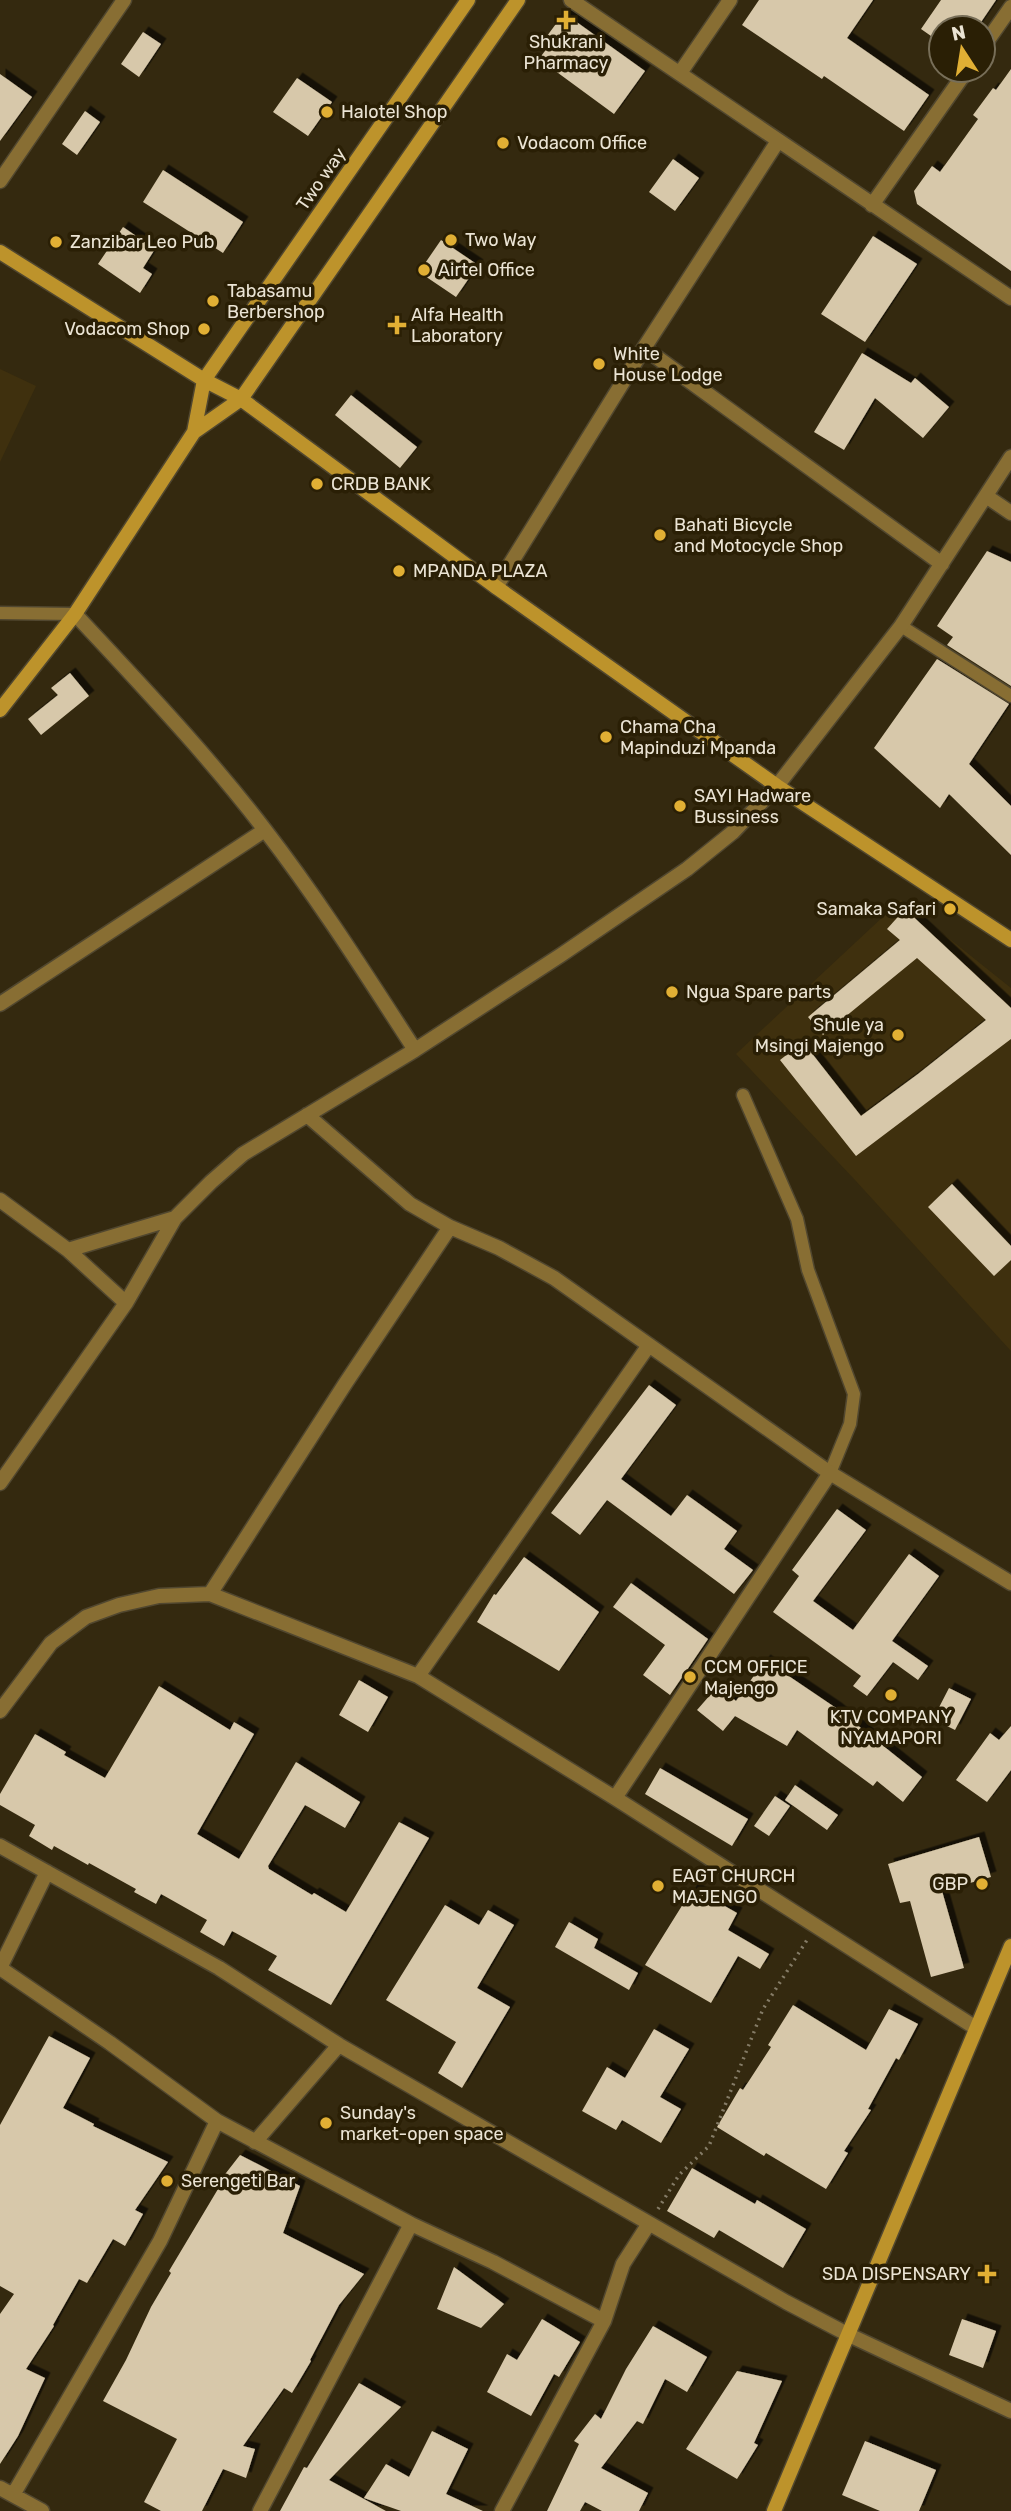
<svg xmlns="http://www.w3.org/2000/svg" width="1011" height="2511" font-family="Rubik,sans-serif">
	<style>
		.built { fill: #3f300e }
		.building { fill: #d7c8aa; filter: url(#shadow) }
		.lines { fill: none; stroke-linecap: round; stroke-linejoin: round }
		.lane-casing { stroke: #51472f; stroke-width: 15 }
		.street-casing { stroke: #51472f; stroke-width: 17 }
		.secondary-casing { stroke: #51472f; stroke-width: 17 }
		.path { stroke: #857c67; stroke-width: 3.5; stroke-dasharray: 2 5; stroke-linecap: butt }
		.lane { stroke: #886e33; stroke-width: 12 }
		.street { stroke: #886e33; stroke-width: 14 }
		.secondary { stroke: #bd932b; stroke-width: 14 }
		.poi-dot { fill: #e1af34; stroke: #2a1f05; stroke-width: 2.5 }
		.labels { text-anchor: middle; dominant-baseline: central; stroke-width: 7; stroke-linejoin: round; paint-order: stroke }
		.poi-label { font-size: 18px; fill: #ebe4d4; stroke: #2a1f05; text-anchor: start }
		.street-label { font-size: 18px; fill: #ebe4d4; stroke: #2a1f05 }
	</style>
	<defs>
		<filter id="shadow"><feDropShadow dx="5.5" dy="-5.5" stdDeviation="0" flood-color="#0009"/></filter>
	</defs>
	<rect width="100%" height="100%" fill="#34290f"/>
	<!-- built -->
	<path class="built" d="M0,369L36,386L0,462Z
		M901,900L1011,988V1351L855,1180L736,1054Z"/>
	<!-- building -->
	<path class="building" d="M759,0H873L847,38L929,95L904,131L824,76L822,79L742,25Z
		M941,0H996L977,28H941V43L921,29Z
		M564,13L645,71L614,114L539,59L553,40L547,36Z
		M143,32L161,44L139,77L121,64Z
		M1011,69V271L917,204L914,191L932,166L940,172L978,119L973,115L993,88L996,90Z
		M0,74L32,97L0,141Z
		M297,78L332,102L308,136L273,112Z
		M85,111L100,122L77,155L62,144Z
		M673,159L699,178L675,211L649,192Z
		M163,170L243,222L223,253L143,202Z
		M123,227L155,249L143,268L152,274L140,293L98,264Z
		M873,236L917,264L865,342L821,314Z
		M441,240L478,265L456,297L419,272Z
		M862,353L911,383L915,378L949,407L923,438L875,398L844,450L814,432Z
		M351,395L417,447L400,468L335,415Z
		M987,551L1011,562V686L947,645L953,637L937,626Z
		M937,659L1009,704L969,764L1011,806V855L949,794L940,808L874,748Z
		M70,673L89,696L41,735L28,719L58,695L51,688Z
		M905,909L1011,1008V1039L856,1156L780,1060L803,1042L861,1116L918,1074L986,1020L917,958L823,1035L808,1017L900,940L887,929Z
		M952,1184L1011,1246V1260L994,1276L928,1207Z
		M649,1385L676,1405L621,1479L671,1516L687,1495L737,1531L724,1549L753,1570L734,1594L607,1500L580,1535L551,1513Z
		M837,1509L866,1530L813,1601L853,1630L909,1554L939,1576L892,1641L928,1666L918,1680L893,1662L867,1696L853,1686L861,1676L773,1612L799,1576L792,1570Z
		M524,1557L599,1612L559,1671L477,1622L494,1594L496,1595Z
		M631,1583L708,1639L670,1695L643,1675L665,1645L613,1607Z
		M765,1660L836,1708L922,1777L903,1802L877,1781L873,1786L797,1730L787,1746L735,1716L723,1731L697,1710L718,1686L736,1701Z
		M359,1680L388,1697L368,1732L339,1715Z
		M159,1686L230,1730L234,1722L254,1734L197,1834L239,1859L296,1762L360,1802L345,1828L305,1805L268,1866L269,1869L312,1895L314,1893L346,1912L399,1822L429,1838L331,2005L268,1970L277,1956L232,1931L224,1946L200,1932L207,1920L161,1894L156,1904L134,1892L136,1889L89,1863L88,1865L54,1846L52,1850L29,1836L35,1825L0,1805V1794L35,1734L66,1752L64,1755L105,1778Z
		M949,1688L971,1699L955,1730L933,1719Z
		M1011,1726V1770L987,1802L956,1780L990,1733L999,1740Z
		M660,1768L748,1819L732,1846L645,1794Z
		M795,1785L838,1815L827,1830L785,1800Z
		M775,1796L790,1806L769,1836L754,1826Z
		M979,1837L991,1877L942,1891L964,1968L931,1977L910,1901L900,1903L888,1864Z
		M693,1888L737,1913L728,1930L769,1954L760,1969L738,1956L711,2003L645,1965Z
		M445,1905L479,1925L488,1910L514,1925L477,1988L510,2007L462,2088L438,2073L456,2042L386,2000Z
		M569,1922L598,1939L594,1948L638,1973L629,1990L555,1947Z
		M793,2005L866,2050L889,2009L918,2024L899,2060L896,2058L868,2109L871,2110L844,2151L848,2153L826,2189L766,2153L764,2156L717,2127L740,2088L743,2090L771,2047L768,2045Z
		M654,2029L689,2049L660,2097L681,2109L661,2143L622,2120L616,2130L582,2111L607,2067L625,2078Z
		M49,2036L90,2058L63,2108L94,2124L93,2126L168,2162L135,2210L143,2214L125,2246L113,2239L87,2283L79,2279L53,2325L54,2326L26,2369L45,2378L18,2436L0,2464V2314L14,2294L0,2286V2125Z
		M240,2155L300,2186L283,2233L364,2274L339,2305L310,2360L311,2361L292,2393L284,2388L243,2446L255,2449L246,2478L223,2469L202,2511H161L144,2502L177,2439L103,2401L126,2360L151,2307L171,2273L169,2271L221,2184L219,2182Z
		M692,2168L755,2204L757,2200L806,2229L783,2268L719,2230L714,2238L667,2211Z
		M454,2267L504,2304L481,2328L437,2309Z
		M542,2319L580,2342L559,2377L554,2374L531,2416L487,2392L507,2354L517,2360Z
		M962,2319L996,2331L983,2368L949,2355Z
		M653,2326L707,2357L687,2392L665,2379L643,2424L637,2421L601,2468L648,2493L639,2511H602L585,2502L580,2511H547L579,2444L574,2441L595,2414L601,2419L626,2369Z
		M737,2371L782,2381L754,2443L758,2445L737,2479L686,2449Z
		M359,2383L401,2407L329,2480L386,2511H280L304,2467L307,2468Z
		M432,2431L468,2449L446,2494L483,2511H401L364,2498L386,2464L409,2477Z
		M865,2441L936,2470L919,2511H880L842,2495Z"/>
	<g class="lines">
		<!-- lane casing -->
		<g class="lane-casing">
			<path id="lane" d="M0,613L75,614
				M901,626L1011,696
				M743,1095L797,1219L808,1270L854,1394L850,1424L830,1473"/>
		</g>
		<!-- street casing -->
		<g class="street-casing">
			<path id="street" d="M571,0L1011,298
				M983,47L1011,7
				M680,73L730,0
				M0,181L124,0
				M872,205L967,70
				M644,348L942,564
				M986,496L1011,513
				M496,587L644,348L778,141
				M75,614C140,684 207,754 265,830C319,900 367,976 415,1050
				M0,1004L265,830
				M307,1115L410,1204L450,1227L499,1248L554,1278L830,1473L1011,1583
				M0,1200L68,1250L126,1303
				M68,1250L175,1218
				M0,1483L126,1303L175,1218L211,1182L243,1154L415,1050L561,955L687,869L733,832L777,786L901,626L1011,457
				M210,1594L345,1384L450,1227
				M418,1676L649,1345
				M0,1711L51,1643L86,1617L119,1605L159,1596L210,1594L418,1676L615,1798L976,2028
				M615,1798L830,1473
				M0,1846L219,1968L339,2045L786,2302L849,2335L1011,2411
				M47,1872L0,1968L110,2043L217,2121L411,2224L493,2262L604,2321
				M255,2142L339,2045
				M0,2488L42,2511
				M13,2495L160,2241L217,2121
				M260,2511L411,2224
				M502,2511L604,2321L623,2264L648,2225"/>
		</g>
		<!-- secondary casing -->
		<g class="secondary-casing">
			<path id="secondary" d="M0,252L204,380L241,399L496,587L777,786L1011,940
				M194,432L204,380L468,0
				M0,710L75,614L194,432L241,399L518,0
				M774,2511L1011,1946"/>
		</g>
		<!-- path -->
		<path class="path" d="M658,2209L679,2175L709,2146L763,2009L807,1940"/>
		<!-- lane -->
		<use href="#lane" class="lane"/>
		<!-- street -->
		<use href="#street" class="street"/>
		<!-- secondary -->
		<use href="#secondary" class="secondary"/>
	</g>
	<!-- markers -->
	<g class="poi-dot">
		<path d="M562.5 9.5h7v7h7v7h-7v7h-7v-7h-7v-7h7z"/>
		<circle cx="327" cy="112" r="7"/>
		<circle cx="503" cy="143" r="7"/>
		<circle cx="451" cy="240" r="7"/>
		<circle cx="56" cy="242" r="7"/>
		<circle cx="424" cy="270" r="7"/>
		<circle cx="213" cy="301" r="7"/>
		<path d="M393.5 314.5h7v7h7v7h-7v7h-7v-7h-7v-7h7z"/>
		<circle cx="204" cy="329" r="7"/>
		<circle cx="599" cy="364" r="7"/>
		<circle cx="317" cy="484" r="7"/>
		<circle cx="660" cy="535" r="7"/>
		<circle cx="399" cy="571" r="7"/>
		<circle cx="606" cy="737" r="7"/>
		<circle cx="680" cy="806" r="7"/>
		<circle cx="950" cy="909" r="7"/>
		<circle cx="672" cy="992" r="7"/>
		<circle cx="898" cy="1035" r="7"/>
		<circle cx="690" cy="1677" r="7"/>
		<circle cx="891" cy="1695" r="7"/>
		<circle cx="982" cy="1884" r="7"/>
		<circle cx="658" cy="1886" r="7"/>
		<circle cx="326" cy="2123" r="7"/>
		<circle cx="167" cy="2181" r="7"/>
		<path d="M983.5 2263.5h7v7h7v7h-7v7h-7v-7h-7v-7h7z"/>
	</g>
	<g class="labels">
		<!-- poi labels -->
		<g class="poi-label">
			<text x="566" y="42" text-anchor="middle">Shukrani<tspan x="566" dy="21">Pharmacy</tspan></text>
			<text x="341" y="112">Halotel Shop</text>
			<text x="517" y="143">Vodacom Office</text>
			<text x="465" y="240">Two Way</text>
			<text x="70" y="242">Zanzibar Leo Pub</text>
			<text x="438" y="270">Airtel Office</text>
			<text x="227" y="291">Tabasamu<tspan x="227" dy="21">Berbershop</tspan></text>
			<text x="411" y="315">Alfa Health<tspan x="411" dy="21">Laboratory</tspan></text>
			<text x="190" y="329" text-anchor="end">Vodacom Shop</text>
			<text x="613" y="354">White<tspan x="613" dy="21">House Lodge</tspan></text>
			<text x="331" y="484">CRDB BANK</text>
			<text x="674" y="525">Bahati Bicycle<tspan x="674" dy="21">and Motocycle Shop</tspan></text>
			<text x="413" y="571">MPANDA PLAZA</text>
			<text x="620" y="727">Chama Cha<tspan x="620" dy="21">Mapinduzi Mpanda</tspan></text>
			<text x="694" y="796">SAYI Hadware<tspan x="694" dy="21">Bussiness</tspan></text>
			<text x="936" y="909" text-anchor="end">Samaka Safari</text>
			<text x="686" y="992">Ngua Spare parts</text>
			<text x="884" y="1025" text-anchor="end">Shule ya<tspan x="884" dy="21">Msingi Majengo</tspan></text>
			<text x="704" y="1667">CCM OFFICE<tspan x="704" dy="21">Majengo</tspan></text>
			<text x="891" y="1717" text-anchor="middle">KTV COMPANY<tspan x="891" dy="21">NYAMAPORI</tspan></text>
			<text x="672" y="1876">EAGT CHURCH<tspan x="672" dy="21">MAJENGO</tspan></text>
			<text x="968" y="1884" text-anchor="end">GBP</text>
			<text x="340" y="2113">Sunday's<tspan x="340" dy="21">market-open space</tspan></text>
			<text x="181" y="2181">Serengeti Bar</text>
			<text x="971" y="2274" text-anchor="end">SDA DISPENSARY</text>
		</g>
		<!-- street labels -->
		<g class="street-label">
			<text transform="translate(321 179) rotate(-55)">Two way</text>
		</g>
	</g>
	<!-- north arrow -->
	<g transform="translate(962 49) rotate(348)"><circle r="33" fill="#2a1f05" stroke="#776e58" stroke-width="2"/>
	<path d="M0-5L12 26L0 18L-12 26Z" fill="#e1af34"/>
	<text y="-10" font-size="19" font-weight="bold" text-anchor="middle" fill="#ebe4d4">N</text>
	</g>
</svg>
